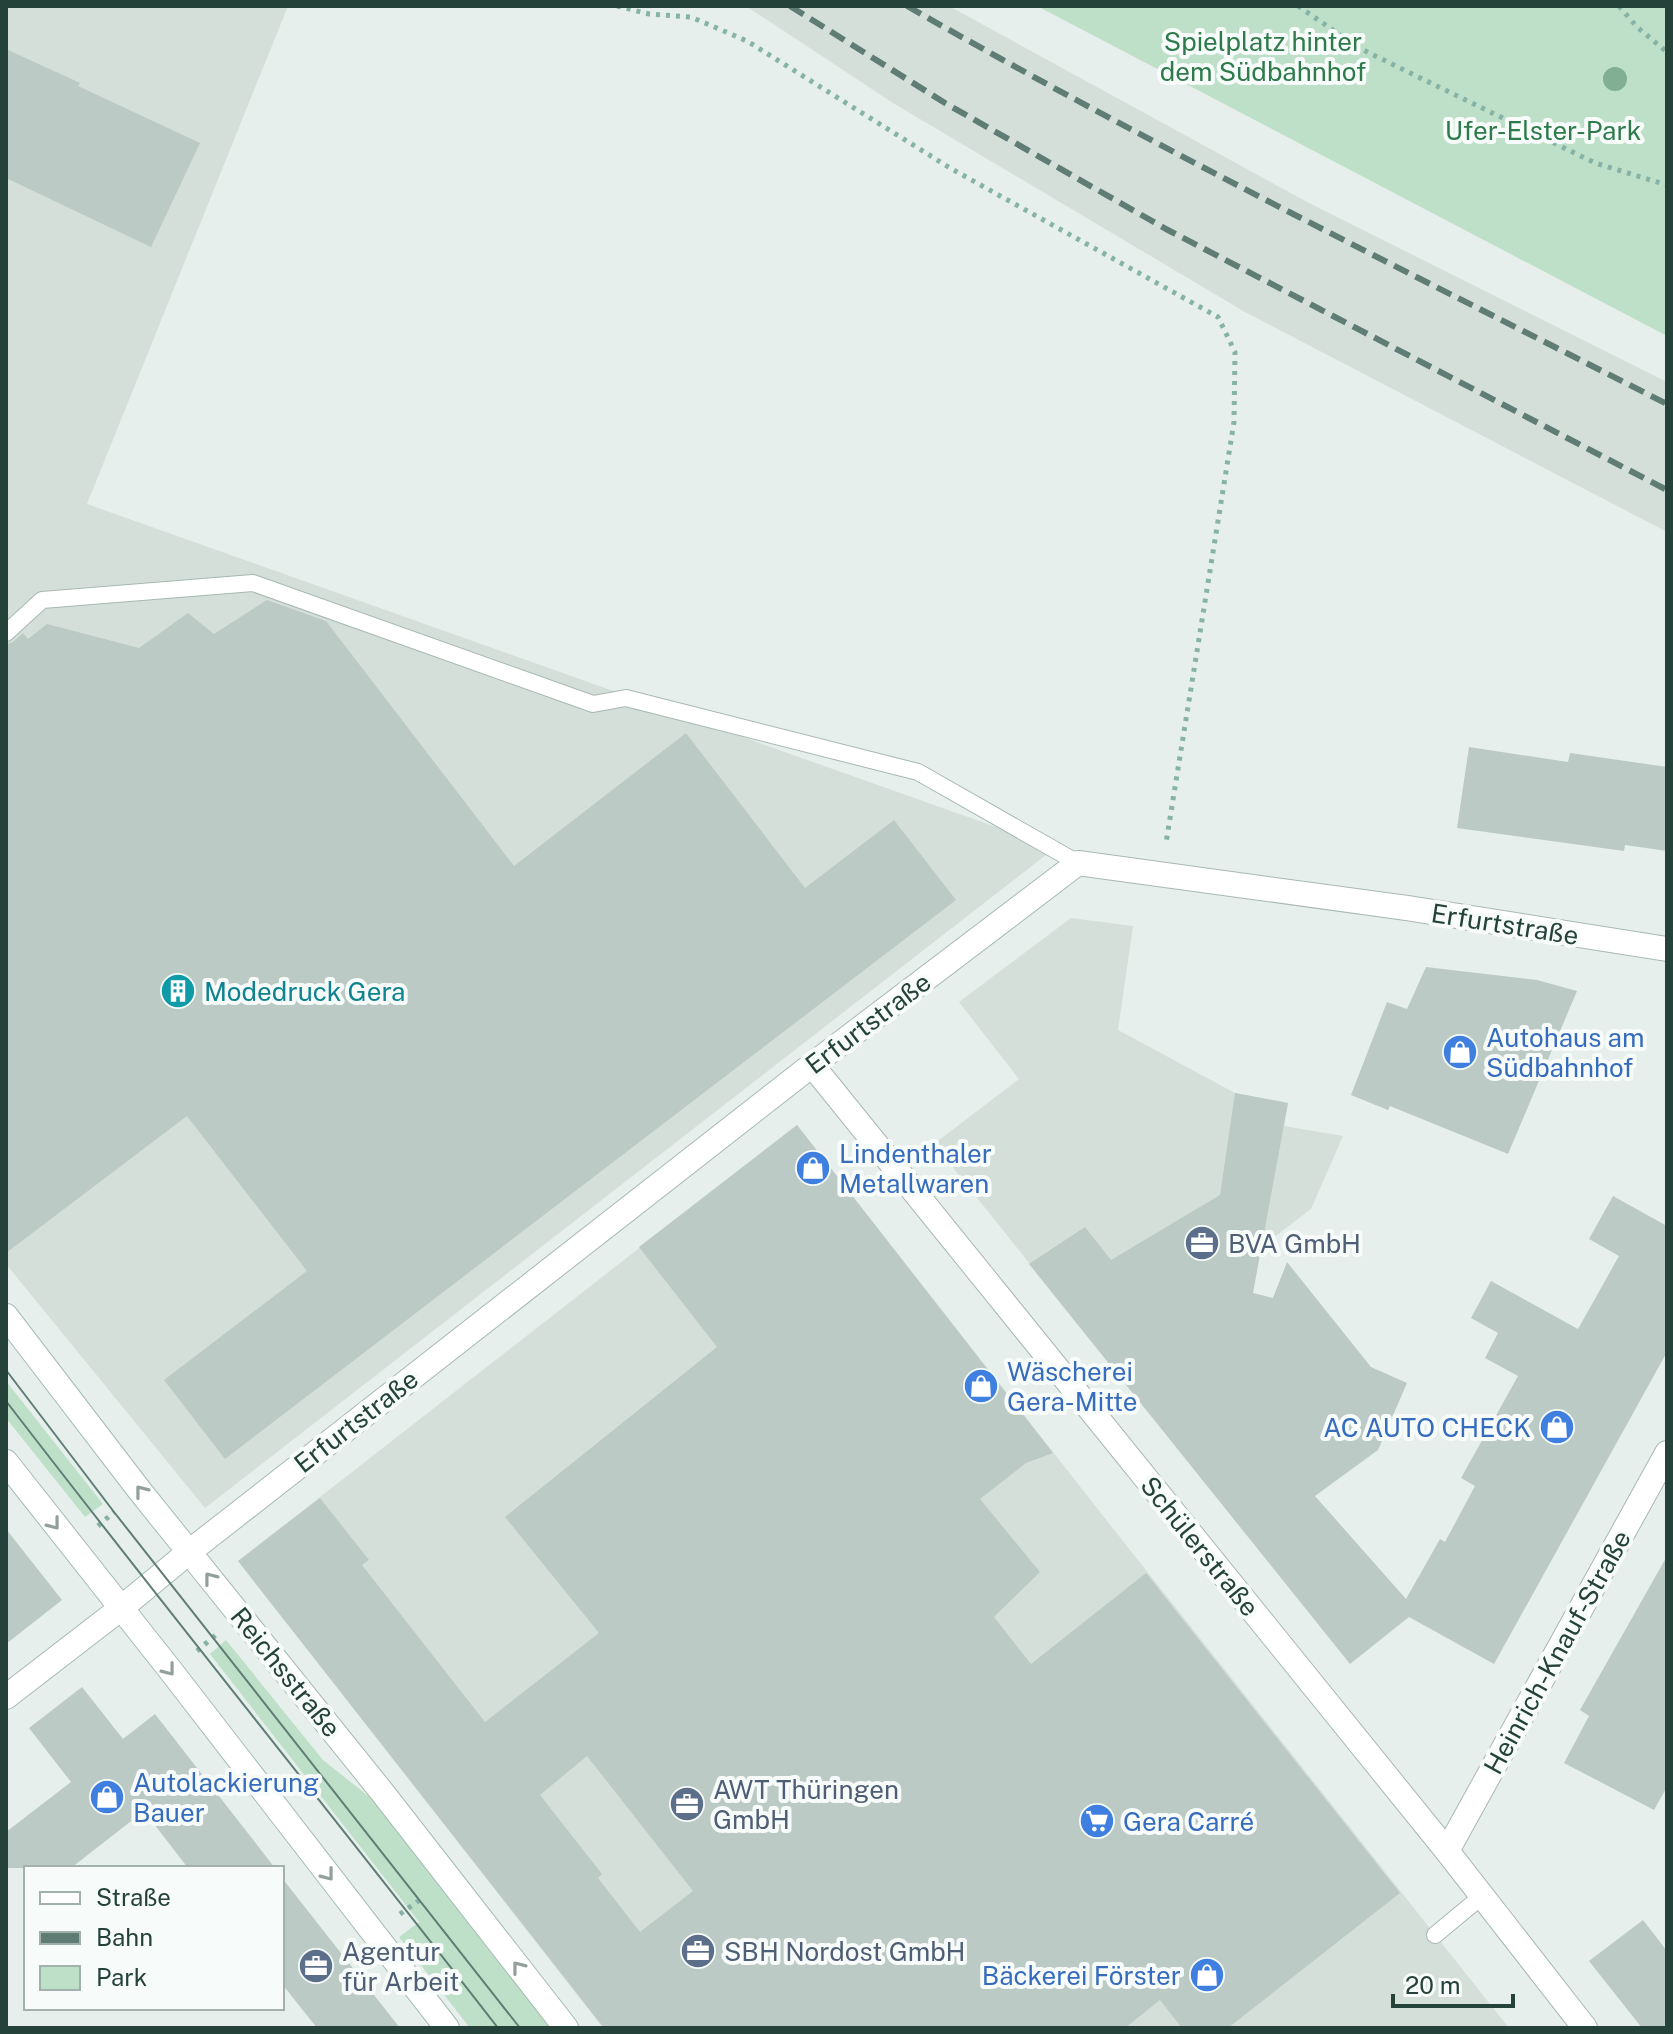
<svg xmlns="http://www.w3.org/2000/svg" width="1673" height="2034" font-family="'Public Sans',sans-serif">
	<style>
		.built { fill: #d4dfda }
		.green { fill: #bfe0c8 }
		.building { fill: #bbcac4; fill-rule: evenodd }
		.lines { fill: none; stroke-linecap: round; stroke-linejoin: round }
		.lane-casing { stroke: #a8b8b2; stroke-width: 18 }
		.street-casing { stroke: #a8b8b2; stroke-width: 26 }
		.secondary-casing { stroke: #a4bbb3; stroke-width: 26 }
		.path { stroke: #86b3a5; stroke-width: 5; stroke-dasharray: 4 6; stroke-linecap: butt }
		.lane { stroke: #fff; stroke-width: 16 }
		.street { stroke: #fff; stroke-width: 24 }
		.secondary { stroke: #fff; stroke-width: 24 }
		.tram { stroke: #5f7d75; stroke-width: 2 }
		.rail { stroke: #5f7d75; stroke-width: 6; stroke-dasharray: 16 8; stroke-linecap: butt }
		.tree { fill: #80af93 }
		.oneway { stroke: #92a09c }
		.labels { text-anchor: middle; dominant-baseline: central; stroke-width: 8; stroke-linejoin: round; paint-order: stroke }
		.park-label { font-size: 26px; fill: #2d7a4b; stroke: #f7fbf9 }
		.street-label { font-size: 26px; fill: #24423a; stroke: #f7fbf9 }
		.culture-label { font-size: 26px; fill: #0d838f; stroke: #f7fbf9; text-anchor: start }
		.shop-label { font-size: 26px; fill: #366cbe; stroke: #f7fbf9; text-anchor: start }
		.service-label { font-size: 26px; fill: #4e5e75; stroke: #f7fbf9; text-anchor: start }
	</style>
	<rect width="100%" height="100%" fill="#e6efeb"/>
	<!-- built -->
	<path class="built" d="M6,6H288L87,504L1055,848L205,1508L6,1264Z
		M746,6H949L1307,202L1667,382V532L1245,312L893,103Z
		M1071,918L1133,926L1118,1030L1235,1093L1288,1103L1284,1126L1343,1136L1311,1209L1109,1363L934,1144L1019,1079L959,1002Z
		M797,1125L1111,1526L1509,2028H603L238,1561Z"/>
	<!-- green -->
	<path class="green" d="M1037,6H1667V336Z
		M6,1381L103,1504L85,1517L6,1418Z
		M226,1640L323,1760L372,1799L551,2028H470L399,1937L419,1922L210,1654Z"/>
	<!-- building -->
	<path class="building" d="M6,49L80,83L78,86L200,143L151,247L6,178Z
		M267,600L326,621L514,866L686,733L805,888L894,820L956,900L225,1459L164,1380L307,1271L187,1116L6,1253V644L13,642L23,633L28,639L47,624L139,648L188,613L214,634Z
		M1469,747L1568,762L1570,753L1667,767V851L1625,845L1624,851L1457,828Z
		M1426,967L1537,980L1577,991L1508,1154L1390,1106L1388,1110L1351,1095L1387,1002L1407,1009Z
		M1235,1093L1288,1103L1253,1293L1273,1298L1287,1262L1371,1367L1407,1383L1378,1450L1315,1496L1406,1599L1440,1539L1445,1542L1475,1486L1461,1478L1518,1376L1485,1358L1498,1333L1471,1318L1491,1281L1578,1329L1619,1256L1589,1239L1613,1196L1667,1226V1352L1494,1664L1409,1617L1350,1664L1029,1264L1085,1227L1111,1260L1220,1195Z
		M797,1125L1053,1453L1026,1463L980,1499L1040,1572L994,1617L1031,1664L1146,1573L1400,1893L1228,2028H1182L1160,2000L1125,2028H604L238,1561L320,1498L369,1560L362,1565L485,1722L599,1633L505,1517L717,1347L639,1247ZM587,1756L693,1891L640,1932L598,1878L602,1874L540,1795Z
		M6,1529L62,1600L6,1644Z
		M1667,1556V1787L1654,1810L1564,1763L1589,1716L1580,1710Z
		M82,1687L123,1739L155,1714L275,1868H188L144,1811L71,1868H6V1832L71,1782L29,1728Z
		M282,1878L337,1948L400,2028H317L282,1984Z
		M1643,1920L1667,1951V2028H1642L1589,1961Z"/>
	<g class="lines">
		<!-- lane casing -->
		<g class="lane-casing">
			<path id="lane" d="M6,633L42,600L253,583L593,704L626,698L918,772L1078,863
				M1435,1935L1482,1896"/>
		</g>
		<!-- street casing -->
		<g class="street-casing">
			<path id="street" d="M812,1065L1447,1851L1585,2028
				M189,1552L812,1065L1078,863L1407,908L1667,949
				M6,1697L120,1609
				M1447,1851L1667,1453"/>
		</g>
		<!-- secondary casing -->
		<g class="secondary-casing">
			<path id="secondary" d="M6,1316L140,1491L382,1792L566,2028
				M6,1462L171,1671L447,2028
				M120,1609L189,1552"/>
		</g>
		<!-- path -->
		<path class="path" d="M617,6L649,14L691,17L747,41L950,168L1218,317L1235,352L1234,422L1166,843
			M1298,6L1359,48L1595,163L1667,185
			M1619,6L1637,27L1667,52
			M98,1526L114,1512
			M197,1651L217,1634
			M400,1914L424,1897"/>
		<!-- lane -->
		<use href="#lane" class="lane"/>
		<!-- street -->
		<use href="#street" class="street"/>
		<!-- secondary -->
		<use href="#secondary" class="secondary"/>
		<!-- tram -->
		<path class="tram" d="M6,1370L114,1512L520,2028
			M6,1401C168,1612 335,1818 498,2028"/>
		<!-- rail -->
		<path class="rail" d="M790,6L945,103L1166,229L1667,490
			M907,6C1155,148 1412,274 1667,404"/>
	</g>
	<!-- trees -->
	<circle class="tree" cx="1615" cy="79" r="12"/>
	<!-- one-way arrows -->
	<defs><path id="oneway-chevron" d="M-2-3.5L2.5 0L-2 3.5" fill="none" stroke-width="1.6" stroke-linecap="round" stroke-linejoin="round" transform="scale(2)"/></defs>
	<g class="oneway">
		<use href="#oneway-chevron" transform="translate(141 1491) rotate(-128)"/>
		<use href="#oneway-chevron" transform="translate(54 1524) rotate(52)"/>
		<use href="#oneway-chevron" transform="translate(210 1578) rotate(-128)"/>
		<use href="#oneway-chevron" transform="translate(169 1670) rotate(52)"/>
		<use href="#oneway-chevron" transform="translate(328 1875) rotate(52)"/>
		<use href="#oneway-chevron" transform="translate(518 1967) rotate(-128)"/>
	</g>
	<!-- icons -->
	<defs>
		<g id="building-disc" transform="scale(1.8)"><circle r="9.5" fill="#0f9aa8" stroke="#f7fbf9"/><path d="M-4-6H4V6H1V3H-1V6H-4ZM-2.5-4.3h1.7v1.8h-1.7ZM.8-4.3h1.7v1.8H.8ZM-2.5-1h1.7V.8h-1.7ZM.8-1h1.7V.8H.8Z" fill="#fff"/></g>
		<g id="shop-disc" transform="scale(1.8)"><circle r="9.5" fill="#3f7fe0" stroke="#f7fbf9"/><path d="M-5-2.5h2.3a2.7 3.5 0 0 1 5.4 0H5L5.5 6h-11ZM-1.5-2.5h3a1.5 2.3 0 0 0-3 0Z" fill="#fff"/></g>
		<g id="office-disc" transform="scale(1.8)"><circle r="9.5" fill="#5c6f8a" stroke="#f7fbf9"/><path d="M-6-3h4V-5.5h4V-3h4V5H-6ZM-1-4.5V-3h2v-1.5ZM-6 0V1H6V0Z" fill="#fff"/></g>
		<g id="supermarket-disc" transform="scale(1.8)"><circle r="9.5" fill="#3f7fe0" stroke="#f7fbf9"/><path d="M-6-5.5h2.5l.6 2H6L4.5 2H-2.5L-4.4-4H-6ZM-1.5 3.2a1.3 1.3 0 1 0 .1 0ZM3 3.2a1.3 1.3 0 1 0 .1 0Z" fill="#fff"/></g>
	</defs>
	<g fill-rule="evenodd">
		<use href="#building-disc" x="178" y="991"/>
		<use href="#shop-disc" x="1460" y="1052"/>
		<use href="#shop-disc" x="813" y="1168"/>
		<use href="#office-disc" x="1202" y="1243"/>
		<use href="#shop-disc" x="981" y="1386"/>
		<use href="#shop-disc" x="1557" y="1427"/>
		<use href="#shop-disc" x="107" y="1797"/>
		<use href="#office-disc" x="687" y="1804"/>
		<use href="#supermarket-disc" x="1097" y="1821"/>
		<use href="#office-disc" x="698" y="1951"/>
		<use href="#office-disc" x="316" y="1966"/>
		<use href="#shop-disc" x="1207" y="1975"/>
	</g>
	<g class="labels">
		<!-- park labels -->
		<g class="park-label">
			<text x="1263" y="41">Spielplatz hinter<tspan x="1263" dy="30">dem Südbahnhof</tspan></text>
			<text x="1543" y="130">Ufer-Elster-Park</text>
		</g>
		<!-- street labels -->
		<g class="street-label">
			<text transform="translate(1505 924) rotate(9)">Erfurtstraße</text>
			<text transform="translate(868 1023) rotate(-37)">Erfurtstraße</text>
			<text transform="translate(356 1421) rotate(-38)">Erfurtstraße</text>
			<text transform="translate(1200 1546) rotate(51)">Schülerstraße</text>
			<text transform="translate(1557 1652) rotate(-61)">Heinrich-Knauf-Straße</text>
			<text transform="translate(286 1672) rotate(51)">Reichsstraße</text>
		</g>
		<!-- culture labels -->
		<g class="culture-label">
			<text x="204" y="991">Modedruck Gera</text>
		</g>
		<!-- shop labels -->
		<g class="shop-label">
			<text x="1486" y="1037">Autohaus am<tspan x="1486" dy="30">Südbahnhof</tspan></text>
			<text x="839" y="1153">Lindenthaler<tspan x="839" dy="30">Metallwaren</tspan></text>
			<text x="1007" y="1371">Wäscherei<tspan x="1007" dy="30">Gera-Mitte</tspan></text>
			<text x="1531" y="1427" text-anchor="end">AC AUTO CHECK</text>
			<text x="133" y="1782">Autolackierung<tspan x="133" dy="30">Bauer</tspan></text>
			<text x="1123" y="1821">Gera Carré</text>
			<text x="1181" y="1975" text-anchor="end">Bäckerei Förster</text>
		</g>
		<!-- service labels -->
		<g class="service-label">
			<text x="1228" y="1243">BVA GmbH</text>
			<text x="713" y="1789">AWT Thüringen<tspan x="713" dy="30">GmbH</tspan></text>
			<text x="342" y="1951">Agentur<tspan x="342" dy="30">für Arbeit</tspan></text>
			<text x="724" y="1951">SBH Nordost GmbH</text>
		</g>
	</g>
	<!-- border -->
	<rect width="1673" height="2034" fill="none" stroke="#24423a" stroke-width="16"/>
	<!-- legend -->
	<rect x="24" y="1866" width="260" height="144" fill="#f7fbf9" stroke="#a3b1ad" stroke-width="2"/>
	<rect x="40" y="1892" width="40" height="12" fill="#ffffff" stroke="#a3b1ad" stroke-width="2"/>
	<text x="96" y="1906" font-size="24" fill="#24423a">Straße</text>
	<rect x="40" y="1932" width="40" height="12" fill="#5f7d75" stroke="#a3b1ad" stroke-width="2"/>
	<text x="96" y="1946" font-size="24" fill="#24423a">Bahn</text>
	<rect x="40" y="1966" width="40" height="24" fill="#bfe0c8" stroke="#a3b1ad" stroke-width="2"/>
	<text x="96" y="1986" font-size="24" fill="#24423a">Park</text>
	<!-- scale -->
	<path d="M1393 1994v12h120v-12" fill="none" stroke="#24423a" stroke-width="4"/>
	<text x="1405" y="1994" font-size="24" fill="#24423a" stroke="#f7fbf9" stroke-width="6" paint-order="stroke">20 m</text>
</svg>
